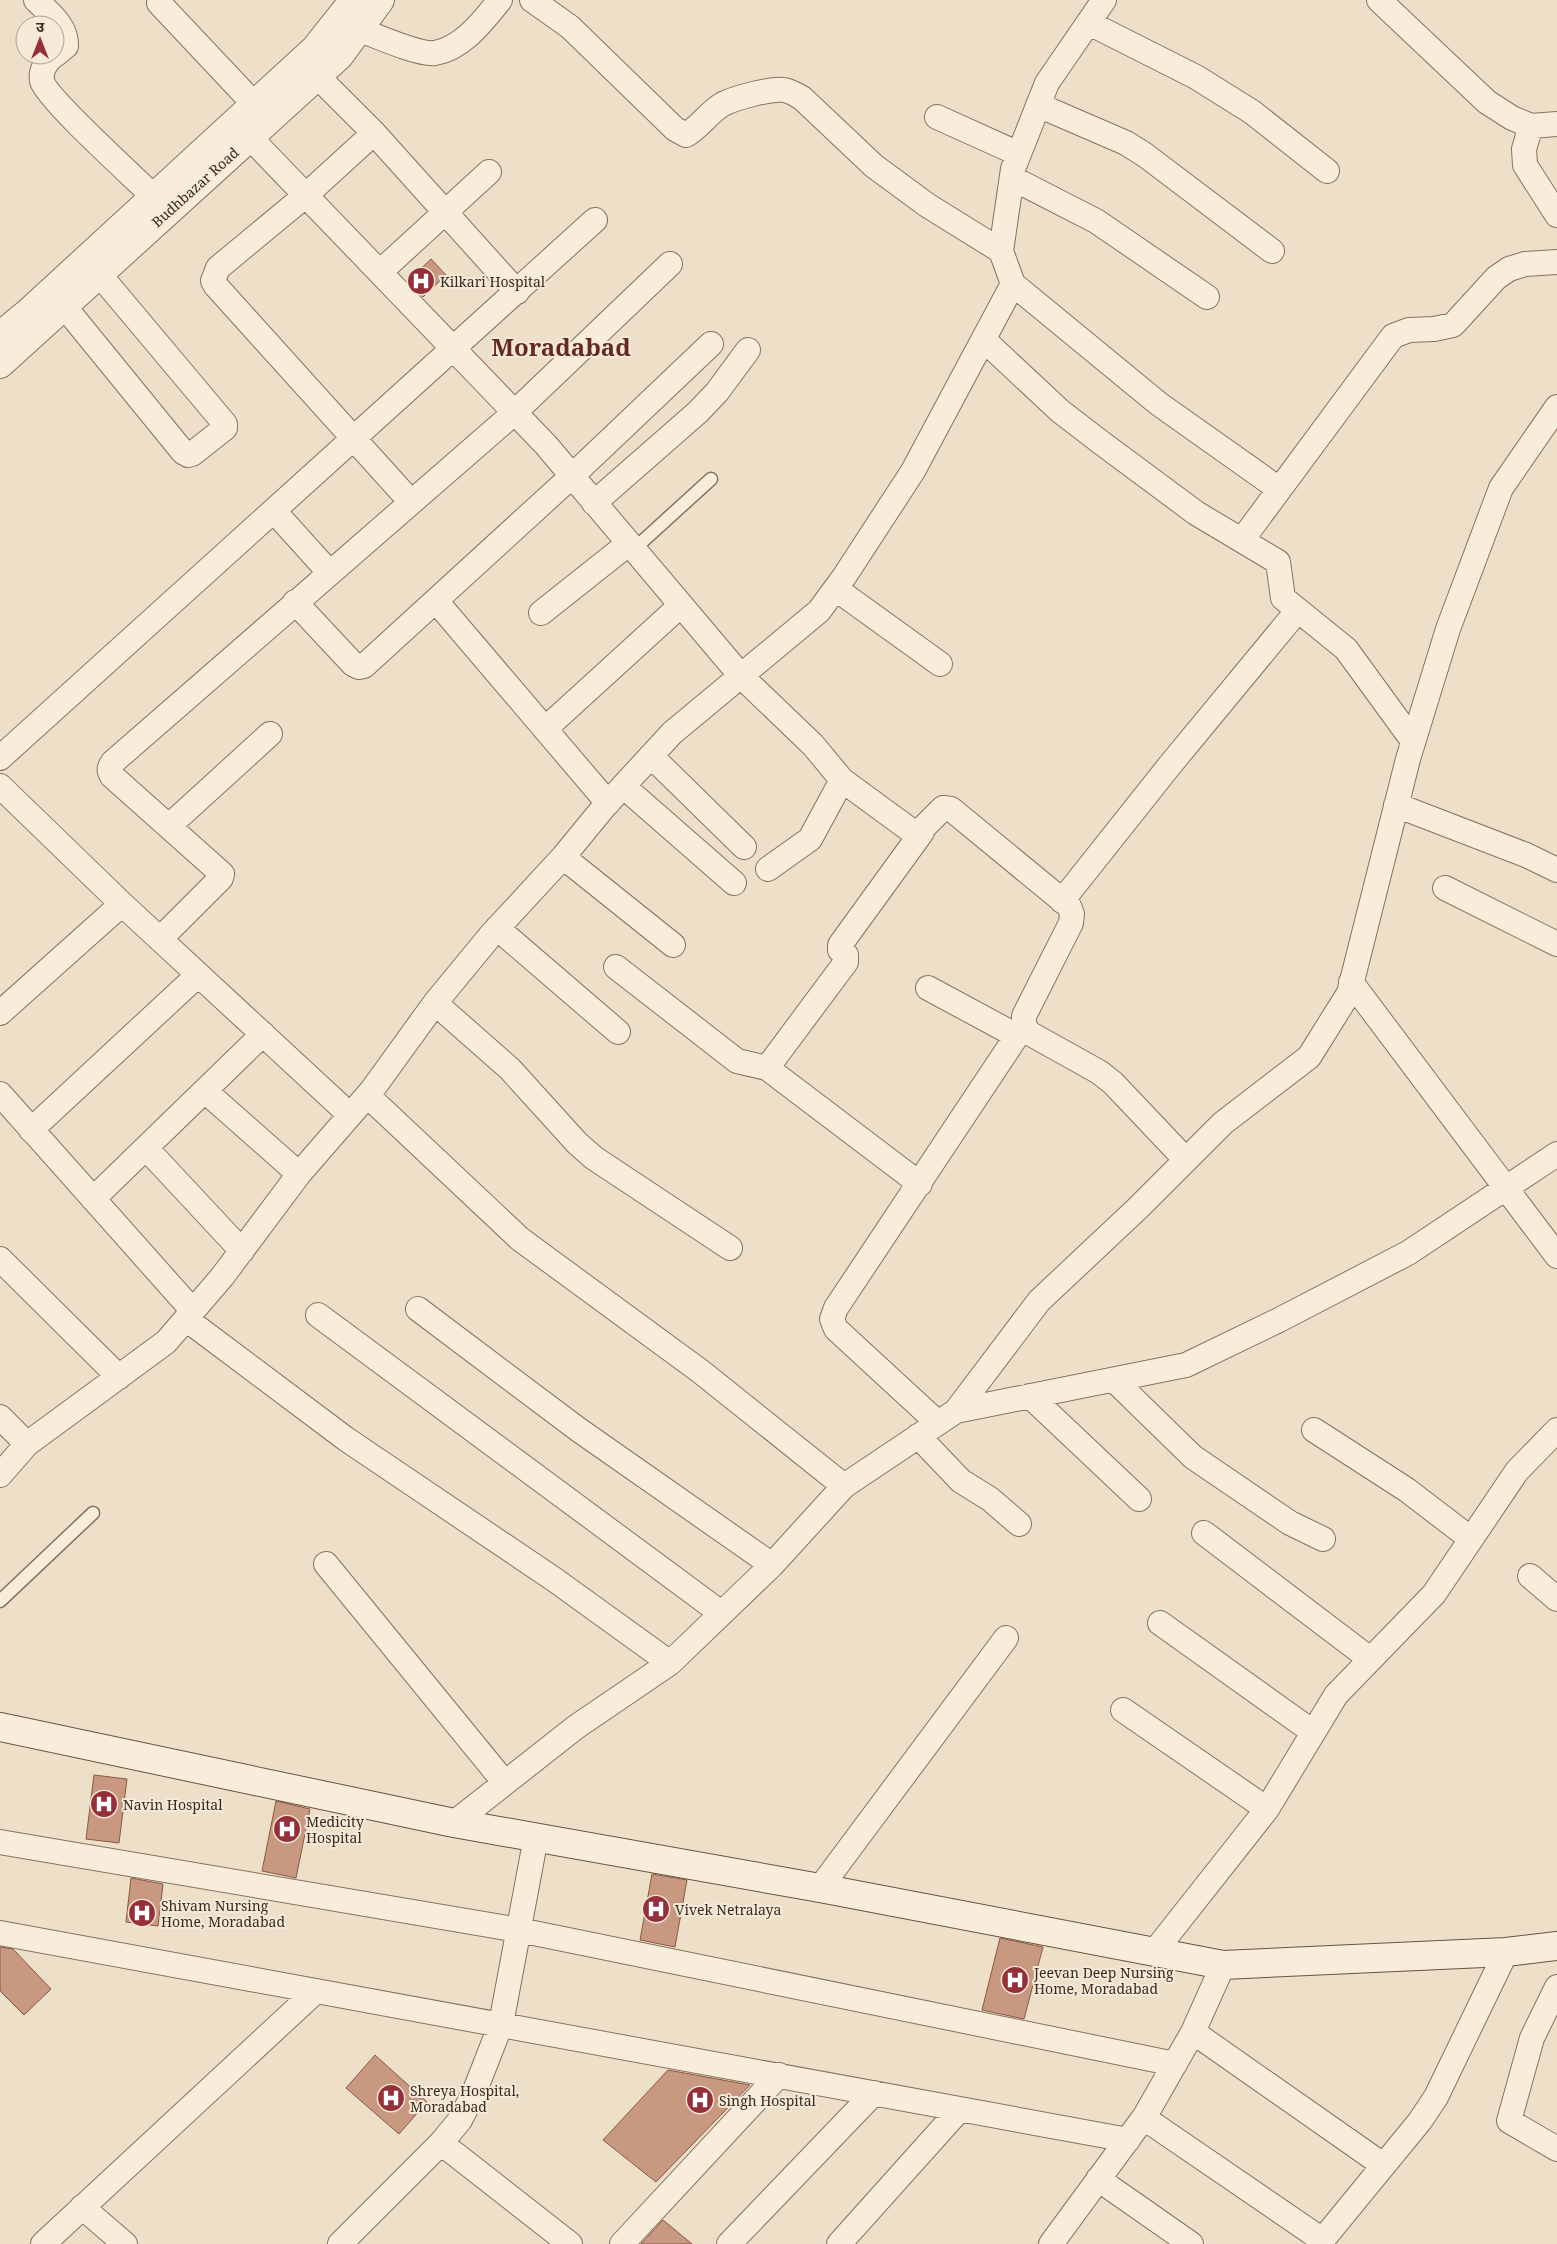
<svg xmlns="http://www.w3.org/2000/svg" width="1557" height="2244" font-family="'Noto Serif','Noto Sans Devanagari',serif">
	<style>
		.building { fill: #c99880; stroke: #865944 }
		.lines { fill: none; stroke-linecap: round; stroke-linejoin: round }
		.service-casing { stroke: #88715e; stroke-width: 15 }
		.minor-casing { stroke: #88715e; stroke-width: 26 }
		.tertiary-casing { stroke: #88715e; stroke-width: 30 }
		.secondary-casing { stroke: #6a5241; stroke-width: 30 }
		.service { stroke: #f8eddb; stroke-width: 12 }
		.minor { stroke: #f8eddb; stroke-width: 24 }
		.tertiary { stroke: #f8eddb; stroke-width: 28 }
		.secondary { stroke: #f8eddb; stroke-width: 28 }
		.labels { text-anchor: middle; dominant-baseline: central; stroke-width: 4; stroke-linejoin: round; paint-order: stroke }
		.street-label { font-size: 14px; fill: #392a21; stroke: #f5ead7 }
		.poi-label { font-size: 14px; fill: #392a21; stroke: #f5ead7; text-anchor: start }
		.town-label { font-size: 24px; font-weight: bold; fill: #642a22; stroke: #f5ead7 }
	</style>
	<rect width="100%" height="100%" fill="#eddfc8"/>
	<!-- building -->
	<path class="building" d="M431,259L446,275L423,297L408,281Z
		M94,1775L127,1779L119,1843L86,1839Z
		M276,1801L310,1809L296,1878L262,1871Z
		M652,1874L687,1880L675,1947L640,1940Z
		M131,1878L163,1884L158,1926L126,1922Z
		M1000,1938L1043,1947L1024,2019L982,2010Z
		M0,1947L13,1949L51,1989L24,2015L0,1991Z
		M375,2055L427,2102L399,2134L346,2088Z
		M668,2070L750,2085L656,2182L603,2140Z
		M663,2220L692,2244H641Z"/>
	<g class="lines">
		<!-- service casing -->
		<g class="service-casing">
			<path id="service" d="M633,550L711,479
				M0,1601L93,1513"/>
		</g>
		<!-- minor casing -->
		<g class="minor-casing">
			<path id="minor" d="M36,0C49,13 67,26 66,46L55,55
				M532,0L570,27L675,129L686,135C700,127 709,112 723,104C735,98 771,88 784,90C791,91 796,95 802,98L874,166L927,205L1001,251
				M1379,0L1487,102L1512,118L1531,126L1557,124
				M159,3L255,105
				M1089,23L1196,77L1252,112L1327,171
				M360,30C377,36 418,55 435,53C463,48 483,21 500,0
				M54,55C46,62 40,70 42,81C47,99 136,179 154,197
				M317,76L374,133L517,292
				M1038,105L1126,143L1145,155L1272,251
				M937,117L1019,154
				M237,124L546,445L741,676L813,745L842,780L913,832L918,833L943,808L951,809L1069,906L1072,914L1071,923L1024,1016V1025L1029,1033L1099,1072L1113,1083L1186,1160
				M1531,126L1524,149L1525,165L1557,215
				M374,133L305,196L218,268L213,281L216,286L411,502
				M1012,178L1096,221L1207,297
				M380,272L489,172
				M1013,284L1159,404L1279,489
				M64,306L183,452L188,455L192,454L225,428V424L99,274
				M984,340L1060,411L1103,444L1196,513L1278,562L1283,598L1346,649L1413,741
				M594,503L698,412L717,392L748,350
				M274,511L329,572
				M1242,540L1393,336L1409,330L1434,329L1453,325L1496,278L1509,269L1525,264L1557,262
				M836,589L940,664
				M436,601L608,803
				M295,602L353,664L359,667L364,666L572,476L711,344
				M541,613L628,544
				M545,729L681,605
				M651,756L744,847
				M0,758L595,220
				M0,786L122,904L350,1115
				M623,786L734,883
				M1396,805L1526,855L1557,870
				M169,826L270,734
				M563,857L673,945
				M768,869L810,839L842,780
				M1445,888L1557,944
				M1062,901L1170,765L1298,610
				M497,928L618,1032
				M160,939L221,878L222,874L112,776C108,770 109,767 113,762L514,413L670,264
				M616,967L737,1061L767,1068L920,1184
				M1351,982L1557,1256
				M928,988L1017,1036
				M435,1003L510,1069L577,1143L594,1158L730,1248
				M0,1013L122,904
				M767,1068L846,962V955L840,950V945L922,832
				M205,1091L299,1174
				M0,1094L193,1311
				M368,1096L520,1239L700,1371L844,1486
				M31,1130L198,975
				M146,1148L242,1251
				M93,1199L263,1034
				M0,1259L119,1377
				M418,1309L579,1430L772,1565
				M318,1315L721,1613
				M186,1319L346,1439L555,1580L670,1663
				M1114,1380L1193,1457L1290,1523L1323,1539
				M1030,1396L1139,1499
				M956,1411L1186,1365L1279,1320L1408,1253L1557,1154
				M0,1417L27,1444
				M938,1423L836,1329L832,1319L836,1308L1024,1025
				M1314,1430L1407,1490L1471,1539
				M918,1436L961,1481L990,1499L1019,1524
				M0,1475L27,1444L166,1342L222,1277L299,1174L372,1090L435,1003L491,935L563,857L604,807L672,733L819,611L844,577L913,471L1013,284L1001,251L1013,169L1047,83L1104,0
				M1204,1533L1370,1659
				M326,1564L505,1783
				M1530,1576L1557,1599
				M1160,1623L1313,1732
				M1123,1710L1267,1809
				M454,1823L576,1727L670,1663L772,1565L844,1486L956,1411L1039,1301L1138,1208L1223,1123L1309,1057L1349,993L1408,759L1448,629L1501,488L1557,407
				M0,1842L519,1930L1175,2064
				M820,1888L1006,1638
				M0,1933L1128,2140
				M1155,1951L1267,1809L1336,1695L1434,1594L1517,1471L1557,1430
				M1557,1987L1532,2038L1509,2121L1557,2149
				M1193,2032L1383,2165
				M1144,2118L1315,2235L1320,2244
				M441,2143L570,2244
				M1098,2179L1191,2244
				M82,2207L125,2244
				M1320,2243L1420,2121L1436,2097L1506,1952
				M43,2244L316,1991
				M340,2244L441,2143L460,2120L474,2093L501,2024L536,1837
				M622,2244L779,2075
				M729,2244L874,2093
				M839,2244L960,2109
				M1051,2244L1145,2116L1193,2032L1223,1965"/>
		</g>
		<!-- tertiary casing -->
		<g class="tertiary-casing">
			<path id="tertiary" d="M0,336L29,312L315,49L354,0
				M0,364L339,56L380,0"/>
		</g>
		<!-- secondary casing -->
		<g class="secondary-casing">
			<path id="secondary" d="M0,1727L454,1823L820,1888L1223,1965L1506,1952L1557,1946"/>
		</g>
		<!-- service -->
		<use href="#service" class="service"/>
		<!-- minor -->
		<use href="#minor" class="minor"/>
		<!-- tertiary -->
		<use href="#tertiary" class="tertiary"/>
		<!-- secondary -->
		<use href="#secondary" class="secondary"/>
	</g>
	<!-- icons -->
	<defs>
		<g id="hospital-disc" transform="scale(1.4375)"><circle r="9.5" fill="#95303a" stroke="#f5ead7"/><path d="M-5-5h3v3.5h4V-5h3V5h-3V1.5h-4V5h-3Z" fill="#fff"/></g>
	</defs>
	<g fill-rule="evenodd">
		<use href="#hospital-disc" x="421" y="281"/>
		<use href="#hospital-disc" x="104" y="1804"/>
		<use href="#hospital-disc" x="287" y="1829"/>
		<use href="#hospital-disc" x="656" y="1909"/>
		<use href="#hospital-disc" x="142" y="1913"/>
		<use href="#hospital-disc" x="1015" y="1980"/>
		<use href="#hospital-disc" x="391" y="2098"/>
		<use href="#hospital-disc" x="700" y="2100"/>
	</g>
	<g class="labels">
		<!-- street labels -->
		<g class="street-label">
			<text transform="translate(195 187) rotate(-42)">Budhbazar Road</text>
		</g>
		<!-- poi labels -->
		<g class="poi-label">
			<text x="440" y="281">Kilkari Hospital</text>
			<text x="123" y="1804">Navin Hospital</text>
			<text x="306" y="1821">Medicity<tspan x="306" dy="16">Hospital</tspan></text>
			<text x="161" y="1905">Shivam Nursing<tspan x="161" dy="16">Home, Moradabad</tspan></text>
			<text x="675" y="1909">Vivek Netralaya</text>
			<text x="1034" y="1972">Jeevan Deep Nursing<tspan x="1034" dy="16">Home, Moradabad</tspan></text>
			<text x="410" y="2090">Shreya Hospital,<tspan x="410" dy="16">Moradabad</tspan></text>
			<text x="719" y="2100">Singh Hospital</text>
		</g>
		<!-- town labels -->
		<g class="town-label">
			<text x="561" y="346">Moradabad</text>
		</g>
	</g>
	<!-- north arrow -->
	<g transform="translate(40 40)"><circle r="24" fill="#f5ead7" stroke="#aa9d8e"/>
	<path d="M0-4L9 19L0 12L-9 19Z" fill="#95303a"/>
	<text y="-8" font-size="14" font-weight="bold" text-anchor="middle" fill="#392a21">उ</text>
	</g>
</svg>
